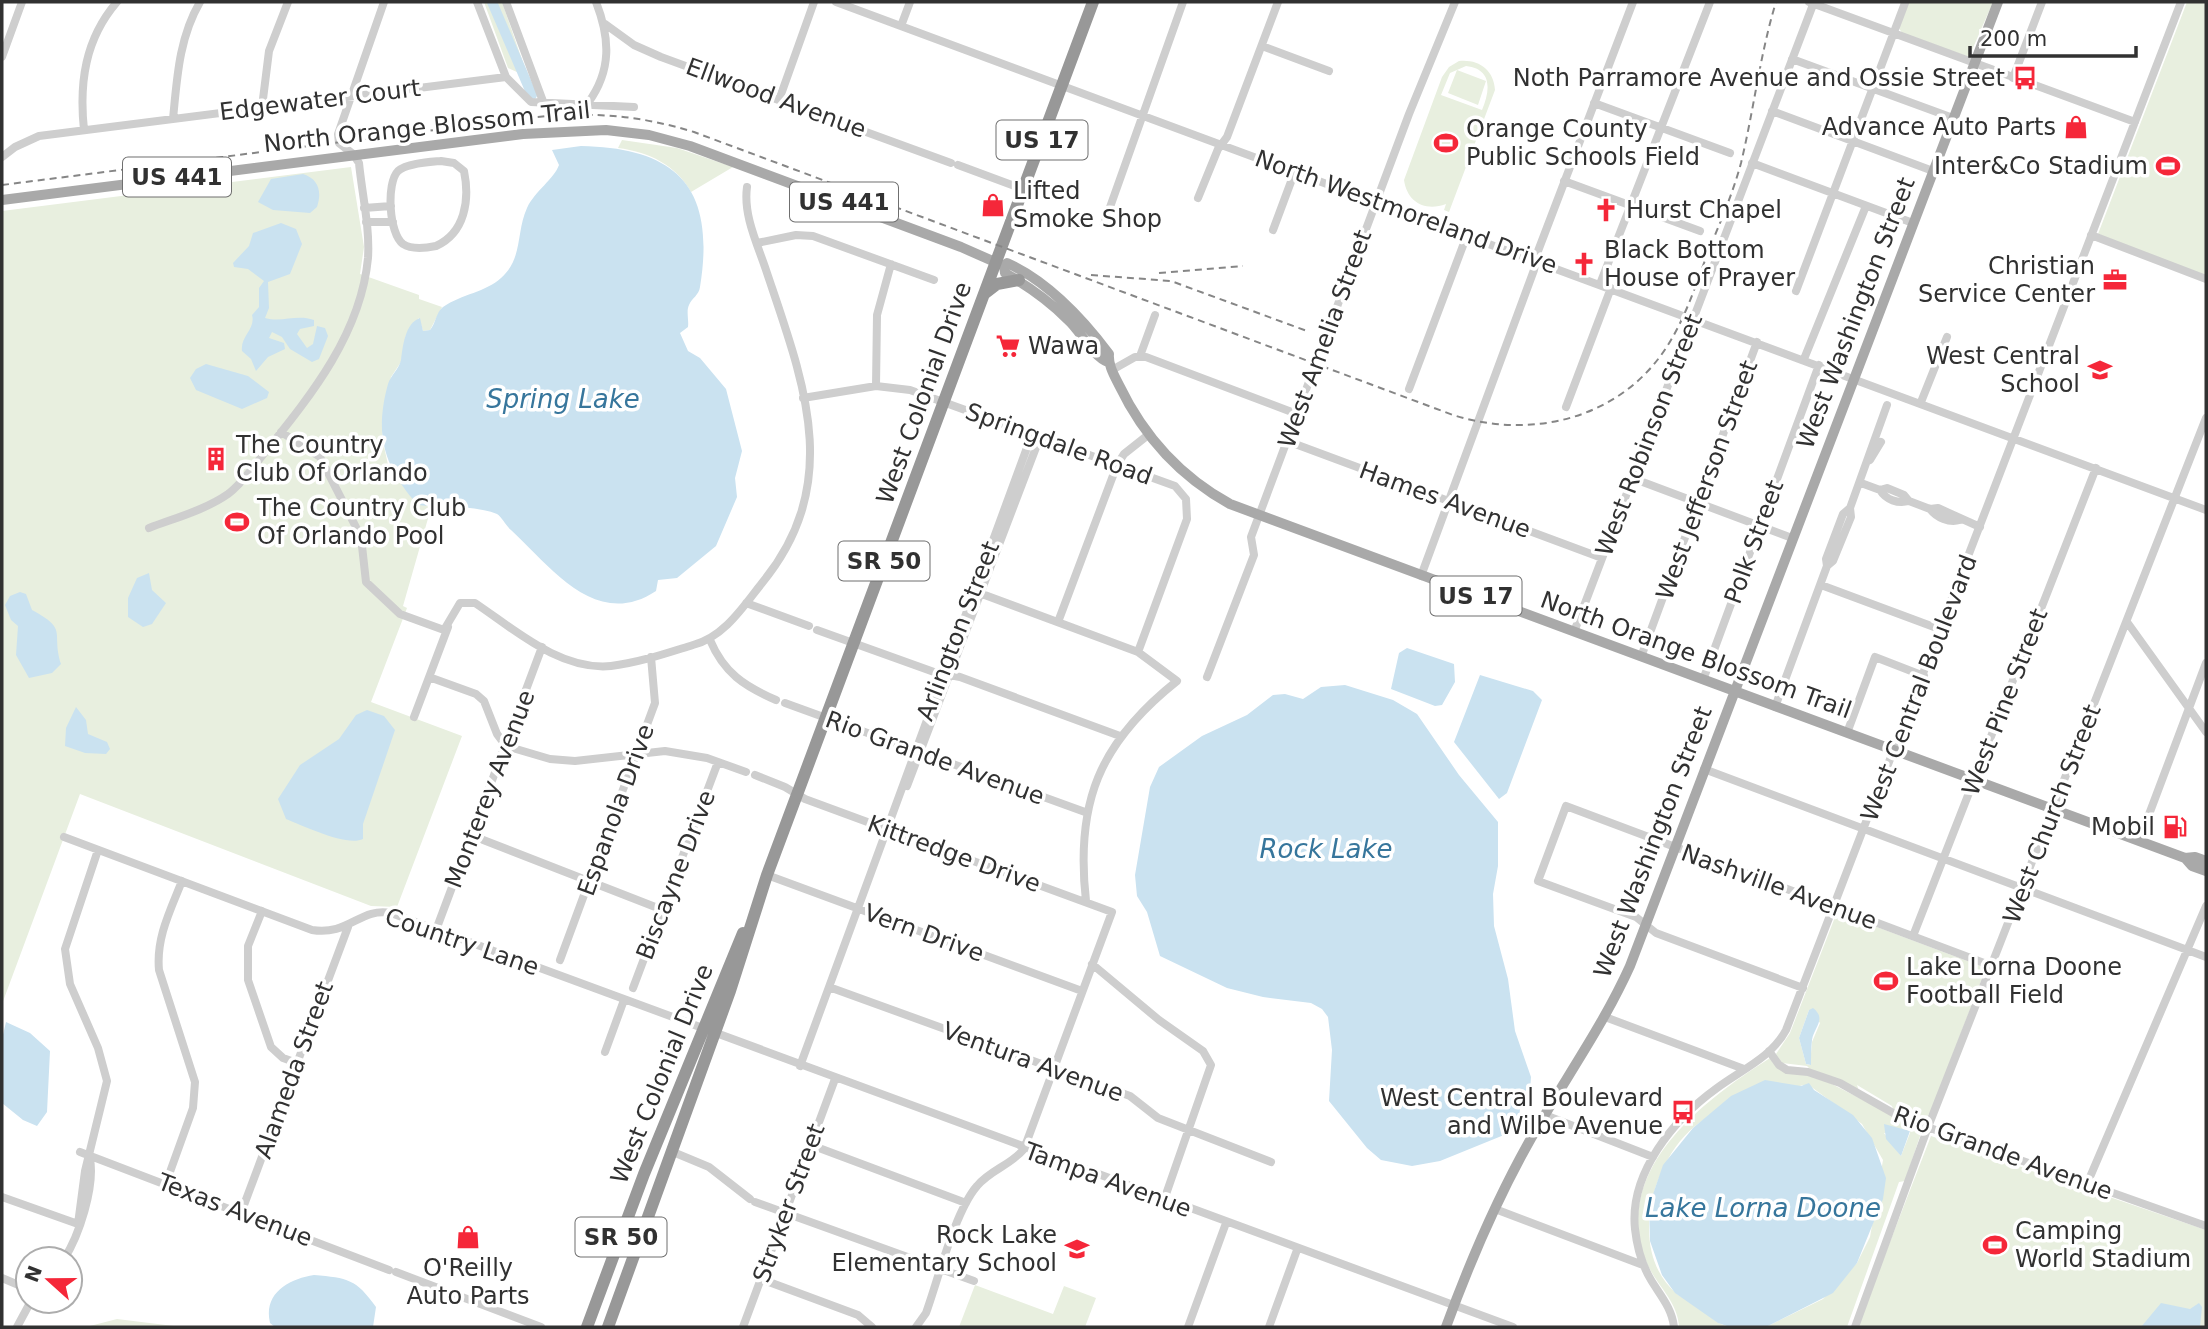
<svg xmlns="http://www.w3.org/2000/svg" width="2208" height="1329" font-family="'DejaVu Sans',sans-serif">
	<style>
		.green { fill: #e8efdf; fill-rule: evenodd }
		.water { fill: #cae2f0 }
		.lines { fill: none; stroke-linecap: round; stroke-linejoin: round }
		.river { stroke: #cae2f0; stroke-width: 10 }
		.minor { stroke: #cecece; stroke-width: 8 }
		.major { stroke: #a9a9a9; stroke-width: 10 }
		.highway { stroke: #989898; stroke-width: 12 }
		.rail { stroke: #868686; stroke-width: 2; stroke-dasharray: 7 5; stroke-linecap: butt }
		.labels { text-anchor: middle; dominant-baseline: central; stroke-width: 7; stroke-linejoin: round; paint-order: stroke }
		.shield { fill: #fff; stroke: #6f6f6f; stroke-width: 2 }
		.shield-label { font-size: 23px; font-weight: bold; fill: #313131 }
		.poi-label { font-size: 24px; fill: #313131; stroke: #fff; text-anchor: start }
		.street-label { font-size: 24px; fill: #313131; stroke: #fff }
		.water-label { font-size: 26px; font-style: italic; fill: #37769c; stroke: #fff }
	</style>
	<rect width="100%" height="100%" fill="#fff"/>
	<!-- green -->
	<path class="green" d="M484,2H502L528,77L508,68Z
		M1909,2H1993L1969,57L1902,33L1899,28Z
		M2187,2H2206V276L2098,234Z
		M1459,61C1479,59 1494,70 1495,90L1449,212L1444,210L1446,204C1425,212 1407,202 1404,180L1442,77L1449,67ZM1466,66C1493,69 1490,91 1482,110L1441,95L1450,73Z
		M1457,70L1486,81L1478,105L1448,93Z
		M622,140L677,148L733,167L691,192C676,165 649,152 618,148Z
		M351,167L364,247L360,274L419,295V299L442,307L430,330L423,331L419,318L406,335L401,362L391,377L382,437L388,465L428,505L442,513L441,517L429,515L403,606L407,608L371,702L462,736L397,907L371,906L80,794L2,1004V211Z
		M1837,912L1986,968L1931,1111L1924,1121L1894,1112L1892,1106L1857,1085L1859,1091L1812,1071L1807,1066L1782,1063L1776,1054L1790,1033ZM1809,1010L1820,1023L1812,1042L1810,1065L1806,1064L1799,1038Z
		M1770,1058L1773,1063L1820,1078L1918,1128L1921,1133L1905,1181L1899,1182L1847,1327H1766L1823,1299L1857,1263L1870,1237L1883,1160L1862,1124L1810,1086L1803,1085C1771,1096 1719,1106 1694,1127C1651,1163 1627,1252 1677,1294C1682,1298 1690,1300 1695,1304C1707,1313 1715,1324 1730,1327H1679C1678,1301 1655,1284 1646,1261C1610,1170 1704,1100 1770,1058ZM1910,1131V1133L1901,1156L1884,1133Z
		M1931,1136L2206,1230V1327H1857Z
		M975,1285L1053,1314L1064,1286L1096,1298L1085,1327H959Z
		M117,1319L182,1327H86Z"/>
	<!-- water -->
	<path class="water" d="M581,146C678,148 716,188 700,287C699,295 692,298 689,305C686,311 689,320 688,327L680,333L688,351L700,358L726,389L742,451L735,478L737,497L716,546L677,578L658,580L656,591C596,631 550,566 511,530C506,526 502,517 497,514C483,508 463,508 448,505L442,513L428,506L418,505C384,467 374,435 388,384C391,375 399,369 401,360C403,346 405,323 420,318L423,331L430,330C436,323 436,312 443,307C462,294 486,292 501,278C523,259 516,232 527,208C535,191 554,179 559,165L552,150Z
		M303,174C319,179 322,192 317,207L310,213L273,210L258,202L271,179Z
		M281,223L296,229L302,244L290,274L268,282L269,308L265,318C282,323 296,314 314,320V326L300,329L297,334L307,348L313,344L317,326L325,328L328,336L319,359L312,362L290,349L282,337L272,332L269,338L284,343L285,349L268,357L256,371L251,359L242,351C240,336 256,329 252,315L259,307V288L264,281L248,269L234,267L233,263L249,246L253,233Z
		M206,364L248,376L269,392L267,398L242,409L196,390L190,378L196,369Z
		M149,573L152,590L166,603L152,624L143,627L128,617V598L137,578Z
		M20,592L26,594L32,610C69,630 51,631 61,664L52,673L29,678L16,655L18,626L11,620L5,605L10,596Z
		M1407,648L1454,664L1455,682L1442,705L1435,706L1391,689L1399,653Z
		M1480,675L1533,691L1542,700L1507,793L1499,799L1454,742Z
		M1345,685L1393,700L1417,714L1459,775L1498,822V866L1493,894L1494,926L1508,979L1515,1031L1531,1077L1530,1091L1520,1109L1519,1119L1504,1135L1440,1161L1412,1166L1381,1160L1367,1148L1329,1101L1332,1050L1328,1017L1322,1009L1311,1003L1263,997L1227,988L1160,956L1147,912L1137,896L1135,875L1150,787L1159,767L1202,736L1247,715L1273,695L1285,694L1303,699L1321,687Z
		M76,707L86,720L88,734L107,742L110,749L106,754L85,753L65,746L66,728Z
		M367,710L384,716L395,730L363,824V839C347,847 304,826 286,819L278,799L300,765L339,739L356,715Z
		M1813,1008C1827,1019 1814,1027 1812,1040C1811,1048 1811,1057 1811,1065L1806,1064L1799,1038L1809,1010Z
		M6,1022L30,1033L50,1051L47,1112L37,1126L23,1120L2,1103V1039Z
		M1765,1080L1801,1086L1809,1083L1814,1090L1853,1115L1872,1138L1886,1178L1883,1199L1857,1263L1833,1293L1766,1327H1730L1718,1323L1675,1293L1662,1275L1650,1241L1649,1206L1663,1165L1693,1128L1731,1096Z
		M1884,1124L1910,1131L1901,1156L1886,1139Z
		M314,1275C348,1278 356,1279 376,1307L373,1327H275L270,1323C263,1293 289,1279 314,1275Z
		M2161,1303L2190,1309L2199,1303L2202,1307L2200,1327H2141Z"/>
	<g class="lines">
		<!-- river -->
		<path class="river" d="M492,2L532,95"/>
		<!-- minor -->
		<path class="minor" d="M477,2L506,77L531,102L634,107
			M506,2L544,104
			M836,2L2206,510
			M1809,2L2135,122
			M605,24L634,45L661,57L951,163
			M901,26L910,2
			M1262,46L1329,71
			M2,57L22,2
			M1792,59L1953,118
			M2013,78L2042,2
			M779,100L814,2
			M588,103C612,70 610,38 596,2
			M1594,103L1730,153
			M262,107L269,51L288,2
			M1772,111L1933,171
			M173,119C177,78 179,38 200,2
			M84,130C79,83 85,39 117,2
			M2,157L15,147L39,136L506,77
			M441,161L454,163L464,171C470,200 465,233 436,246C426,248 412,250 403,244C389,234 386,183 398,171C407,163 430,162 441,161Z
			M1752,163L1913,223
			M958,165L1023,189
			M1564,181L1700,231
			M1198,198L1218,149L1227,137L1278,2
			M364,208L391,206
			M366,222H393
			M1104,224L1183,2
			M1273,230L1295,171
			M2091,235L2206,279
			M757,243L796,235L813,236L934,280
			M1600,284L1710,2
			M1796,291L1905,3
			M1140,356L1155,315
			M1804,359L1866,206
			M1112,370L1135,357H1146L1297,414
			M876,386L877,315L891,264
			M1409,389L1467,235
			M803,398L876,386L910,390L1175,486L1186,499L1187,519L1138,652
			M1921,402L1947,337
			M1566,407L1611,288
			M281,432L320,457L361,537L366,582L400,614L444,630L460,603H475C514,629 560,671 611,666C638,663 667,653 693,645C724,637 743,607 762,583C844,483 804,383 767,273C758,245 743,216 747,187
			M1287,441L1602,558
			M1870,460L1881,442
			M1632,478L1792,538
			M1861,483L1880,490L1887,488L1904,495L1909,501L1930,509L1938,508L1980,527
			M1880,490C1886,500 1898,504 1909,501
			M1850,508L1851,517L1833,561L1827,566L1826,559L1843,514Z
			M1850,508L1887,405
			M1930,509C1937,518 1949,523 1960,520
			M149,528C175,518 205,510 228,494C243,483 255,464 267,450C312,394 361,333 368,258C370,227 362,194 359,163L353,154L339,143L338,134L384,2
			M1421,576L1534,270L1538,251L1633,2
			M1821,585L1942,630
			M974,591L1138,652L1177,681C1099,743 1075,803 1086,901
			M746,603L809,626
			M1058,622L1117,465L1124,454L1148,435
			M2127,622L2206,732
			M817,630L934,672L960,677L1120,736
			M1574,632L1814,2
			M710,640C724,673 744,686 776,700
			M1641,657L1757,342
			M429,677L476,694L484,701L497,734L506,746L550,759L575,761L665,751L707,758L746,772
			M1207,677L1254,555L1251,537L1409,114L1455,2
			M1703,680L1819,365
			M785,703L1085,812
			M1775,707L1827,566
			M414,717L448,627
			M1847,733L1875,657L1924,676
			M1704,769L2206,957
			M755,775L785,787L805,799L1112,912L1024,1149C1011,1165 990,1170 977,1186C955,1211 938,1280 926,1313L916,1327
			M907,786L1040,437
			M473,836L663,910
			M64,837L312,930C349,936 360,907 391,913L1513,1327
			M2139,841L2206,663
			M767,875L1082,991
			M262,911L248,946V980L271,1047L283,1058L297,1063
			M436,930L542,647
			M1913,936L2096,468
			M560,960L655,703L651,657
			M1092,964L1159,1020L1203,1051L1211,1065L1164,1200
			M829,987L1130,1096L1158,1118L1271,1162
			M633,988L718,762
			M1803,988L1656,933L1636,917L1538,881L1566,806L1992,966
			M1605,1017L1744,1069
			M1769,1051L1779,1065L1787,1070L1808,1072L1840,1083L1902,1118L2206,1226
			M605,1052L624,1000
			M800,1066L1032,434
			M1545,1115L1653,1157
			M811,1145L966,1203
			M80,1152L389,1270
			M673,1152L709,1167L750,1199
			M166,1183L193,1108L195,1082L159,970C156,938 170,911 182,881
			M2087,1184L2206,906
			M2,1197L78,1224
			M755,1202L974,1281
			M1495,1209L1643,1265
			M241,1213L348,927
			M78,1224L85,1171L107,1081L98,1048L70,984L65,949L98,850
			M64,1259C79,1236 95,1187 90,1159
			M396,1272L541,1327
			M2,1278L28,1289
			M761,1279L858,1315L872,1327
			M17,1327L31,1301
			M743,1327L835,1079
			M1188,1327L1226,1223
			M1269,1327L1297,1250
			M1674,1327C1672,1308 1660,1295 1651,1280C1642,1265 1637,1247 1635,1229C1629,1173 1674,1119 1717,1088C1741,1070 1772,1057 1786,1030L2181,2
			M1855,1327L1928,1127L2206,418"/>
		<!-- major -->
		<path class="major" d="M2,200L523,134L606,130L649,135L690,146L961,247L1004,266L1007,263C1049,282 1082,318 1109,354C1108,365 1114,375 1119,385C1144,437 1179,476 1230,504L2185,858L2195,857L2206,861
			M1004,266L1005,273C1028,286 1049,301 1067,319C1081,331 1092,356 1108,362
			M2185,858L2192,866L2206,871
			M1446,1327C1469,1264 1496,1201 1529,1142C1562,1083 1602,1028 1630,966L1998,2"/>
		<!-- highway -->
		<path class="highway" d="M984,294L997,284L1019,280
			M587,1327L644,1174L743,933
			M608,1327L730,991L767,875L1093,2"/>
		<!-- rail -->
		<path class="rail" d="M2,185L537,117C595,112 638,115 694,132L1453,415C1535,441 1626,417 1671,340C1687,313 1697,282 1708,252C1720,223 1733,193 1741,163C1754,109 1760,54 1776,2
			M1159,273L1243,266
			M1091,275L1171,281L1307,331"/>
	</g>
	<!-- icons -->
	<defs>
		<g id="bus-bare" transform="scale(1.89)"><path d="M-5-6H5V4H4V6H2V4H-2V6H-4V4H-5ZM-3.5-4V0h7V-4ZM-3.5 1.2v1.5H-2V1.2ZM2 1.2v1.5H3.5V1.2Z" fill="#f52739" stroke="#fff" stroke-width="2.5" paint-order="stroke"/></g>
		<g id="shop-bare" transform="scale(1.89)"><path d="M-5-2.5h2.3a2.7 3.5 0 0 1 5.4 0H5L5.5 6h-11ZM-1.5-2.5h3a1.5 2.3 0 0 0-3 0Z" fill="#f52739" stroke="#fff" stroke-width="2.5" paint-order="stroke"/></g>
		<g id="stadium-bare" transform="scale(1.89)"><path d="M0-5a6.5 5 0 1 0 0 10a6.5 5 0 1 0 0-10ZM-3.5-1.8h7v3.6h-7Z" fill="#f52739" stroke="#fff" stroke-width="2.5" paint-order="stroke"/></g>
		<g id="church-bare" transform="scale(1.89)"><path d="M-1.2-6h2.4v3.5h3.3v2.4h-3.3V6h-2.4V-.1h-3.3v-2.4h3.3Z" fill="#f52739" stroke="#fff" stroke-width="2.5" paint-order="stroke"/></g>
		<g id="office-bare" transform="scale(1.89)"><path d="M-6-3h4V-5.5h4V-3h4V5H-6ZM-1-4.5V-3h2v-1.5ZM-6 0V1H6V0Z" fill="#f52739" stroke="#fff" stroke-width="2.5" paint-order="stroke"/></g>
		<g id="supermarket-bare" transform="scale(1.89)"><path d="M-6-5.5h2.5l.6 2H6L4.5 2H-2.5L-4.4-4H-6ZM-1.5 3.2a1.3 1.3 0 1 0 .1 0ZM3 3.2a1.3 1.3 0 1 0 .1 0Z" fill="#f52739" stroke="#fff" stroke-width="2.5" paint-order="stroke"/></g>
		<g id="school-bare" transform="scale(1.89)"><path d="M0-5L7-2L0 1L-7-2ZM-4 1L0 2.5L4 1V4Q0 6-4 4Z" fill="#f52739" stroke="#fff" stroke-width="2.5" paint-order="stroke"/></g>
		<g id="building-bare" transform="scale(1.89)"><path d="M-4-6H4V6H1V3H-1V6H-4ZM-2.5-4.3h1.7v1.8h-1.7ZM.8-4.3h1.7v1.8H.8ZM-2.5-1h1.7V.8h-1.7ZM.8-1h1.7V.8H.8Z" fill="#f52739" stroke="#fff" stroke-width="2.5" paint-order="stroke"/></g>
		<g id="fuel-bare" transform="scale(1.89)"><path d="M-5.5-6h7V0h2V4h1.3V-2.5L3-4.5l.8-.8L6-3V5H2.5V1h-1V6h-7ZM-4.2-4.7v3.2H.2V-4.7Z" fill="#f52739" stroke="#fff" stroke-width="2.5" paint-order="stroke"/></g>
	</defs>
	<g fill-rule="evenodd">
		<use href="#bus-bare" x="2025" y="78"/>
		<use href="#shop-bare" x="2076" y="127"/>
		<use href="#stadium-bare" x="1446" y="143"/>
		<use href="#stadium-bare" x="2168" y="166"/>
		<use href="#shop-bare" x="993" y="205"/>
		<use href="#church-bare" x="1606" y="210"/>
		<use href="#church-bare" x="1584" y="264"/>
		<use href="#office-bare" x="2115" y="280"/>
		<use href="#supermarket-bare" x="1008" y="346"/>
		<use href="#school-bare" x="2100" y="370"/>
		<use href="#building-bare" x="216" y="459"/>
		<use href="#stadium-bare" x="237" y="522"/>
		<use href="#fuel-bare" x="2175" y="827"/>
		<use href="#stadium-bare" x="1886" y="981"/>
		<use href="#bus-bare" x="1683" y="1112"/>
		<use href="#shop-bare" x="468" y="1237"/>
		<use href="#stadium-bare" x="1995" y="1245"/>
		<use href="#school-bare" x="1077" y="1249"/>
	</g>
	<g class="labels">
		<!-- shield labels -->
		<g class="shield">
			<rect x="996.5" y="120.5" width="91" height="39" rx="5"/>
			<rect x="123" y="157.5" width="108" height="39" rx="5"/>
			<rect x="790" y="182.5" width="108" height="39" rx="5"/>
			<rect x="838.5" y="541.5" width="91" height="39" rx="5"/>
			<rect x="1430.5" y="576.5" width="91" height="39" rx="5"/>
			<rect x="575.5" y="1217.5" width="91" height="39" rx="5"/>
		</g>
		<g class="shield-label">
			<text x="1042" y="140">US 17</text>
			<text x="177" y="177">US 441</text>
			<text x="844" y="202">US 441</text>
			<text x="884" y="561">SR 50</text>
			<text x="1476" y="596">US 17</text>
			<text x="621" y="1237">SR 50</text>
		</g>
		<!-- poi labels -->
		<g class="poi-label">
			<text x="2005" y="78" text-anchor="end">Noth Parramore Avenue and Ossie Street</text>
			<text x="2056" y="127" text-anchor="end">Advance Auto Parts</text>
			<text x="1466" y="129">Orange County<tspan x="1466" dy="28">Public Schools Field</tspan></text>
			<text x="2148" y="166" text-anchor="end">Inter&amp;Co Stadium</text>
			<text x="1013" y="191">Lifted<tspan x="1013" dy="28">Smoke Shop</tspan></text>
			<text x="1626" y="210">Hurst Chapel</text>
			<text x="1604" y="250">Black Bottom<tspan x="1604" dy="28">House of Prayer</tspan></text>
			<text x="2095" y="266" text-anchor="end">Christian<tspan x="2095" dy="28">Service Center</tspan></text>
			<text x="1028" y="346">Wawa</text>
			<text x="2080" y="356" text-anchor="end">West Central<tspan x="2080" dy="28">School</tspan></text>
			<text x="236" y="445">The Country<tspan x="236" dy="28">Club Of Orlando</tspan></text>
			<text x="257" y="508">The Country Club<tspan x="257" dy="28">Of Orlando Pool</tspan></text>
			<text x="2155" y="827" text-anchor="end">Mobil</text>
			<text x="1906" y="967">Lake Lorna Doone<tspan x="1906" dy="28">Football Field</tspan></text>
			<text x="1663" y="1098" text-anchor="end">West Central Boulevard<tspan x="1663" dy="28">and Wilbe Avenue</tspan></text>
			<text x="2015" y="1231">Camping<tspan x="2015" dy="28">World Stadium</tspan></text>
			<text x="1057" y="1235" text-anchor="end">Rock Lake<tspan x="1057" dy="28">Elementary School</tspan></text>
			<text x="468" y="1268" text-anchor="middle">O'Reilly<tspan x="468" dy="28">Auto Parts</tspan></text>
		</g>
		<!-- street labels -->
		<g class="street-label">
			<text transform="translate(776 98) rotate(20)">Ellwood Avenue</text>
			<text transform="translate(320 100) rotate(-7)">Edgewater Court</text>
			<text transform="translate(427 127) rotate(-6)">North Orange Blossom Trail</text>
			<text transform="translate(1406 212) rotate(20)">North Westmoreland Drive</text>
			<text transform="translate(1856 313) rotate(-69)">West Washington Street</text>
			<text transform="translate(1325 339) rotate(-70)">West Amelia Street</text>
			<text transform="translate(924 393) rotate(-70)">West Colonial Drive</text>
			<text transform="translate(1649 435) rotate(-69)">West Robinson Street</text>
			<text transform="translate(1059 444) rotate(20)">Springdale Road</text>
			<text transform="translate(1707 480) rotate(-70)">West Jefferson Street</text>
			<text transform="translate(1445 500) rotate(20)">Hames Avenue</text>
			<text transform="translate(1754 542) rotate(-70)">Polk Street</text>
			<text transform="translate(958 631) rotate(-69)">Arlington Street</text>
			<text transform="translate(1696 655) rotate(20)">North Orange Blossom Trail</text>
			<text transform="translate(1919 688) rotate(-69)">West Central Boulevard</text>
			<text transform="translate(2005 702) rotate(-69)">West Pine Street</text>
			<text transform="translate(935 758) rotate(20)">Rio Grande Avenue</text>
			<text transform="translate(490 789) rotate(-69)">Monterey Avenue</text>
			<text transform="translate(616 810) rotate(-70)">Espanola Drive</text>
			<text transform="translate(2052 814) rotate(-69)">West Church Street</text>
			<text transform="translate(1653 842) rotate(-69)">West Washington Street</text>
			<text transform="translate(954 854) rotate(20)">Kittredge Drive</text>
			<text transform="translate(676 875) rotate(-69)">Biscayne Drive</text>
			<text transform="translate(1779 887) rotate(20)">Nashville Avenue</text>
			<text transform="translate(924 933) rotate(20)">Vern Drive</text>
			<text transform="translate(462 942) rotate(19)">Country Lane</text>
			<text transform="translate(1033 1062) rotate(20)">Ventura Avenue</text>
			<text transform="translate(294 1070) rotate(-70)">Alameda Street</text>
			<text transform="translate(662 1074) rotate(-68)">West Colonial Drive</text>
			<text transform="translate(2003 1153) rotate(20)">Rio Grande Avenue</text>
			<text transform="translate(1108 1180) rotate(20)">Tampa Avenue</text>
			<text transform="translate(789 1203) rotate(-70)">Stryker Street</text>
			<text transform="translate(235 1210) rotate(21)">Texas Avenue</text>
		</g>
		<!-- water labels -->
		<g class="water-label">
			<text x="563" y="399">Spring Lake</text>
			<text x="1326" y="849">Rock Lake</text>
			<text x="1763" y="1208">Lake Lorna Doone</text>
		</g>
	</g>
	<!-- border -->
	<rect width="2208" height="1329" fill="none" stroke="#313131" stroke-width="7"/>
	<!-- north arrow -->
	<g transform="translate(49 1280) rotate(291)"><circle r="33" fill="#ffffff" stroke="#adadad" stroke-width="2"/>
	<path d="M0-5L12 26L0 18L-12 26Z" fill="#f52739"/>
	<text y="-10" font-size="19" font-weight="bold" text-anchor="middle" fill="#313131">N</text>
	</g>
	<!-- scale -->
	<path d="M1970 46v10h166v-10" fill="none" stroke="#313131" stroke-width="3.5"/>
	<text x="1980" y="46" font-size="21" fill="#313131" stroke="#ffffff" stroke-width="5" paint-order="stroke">200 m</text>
</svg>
